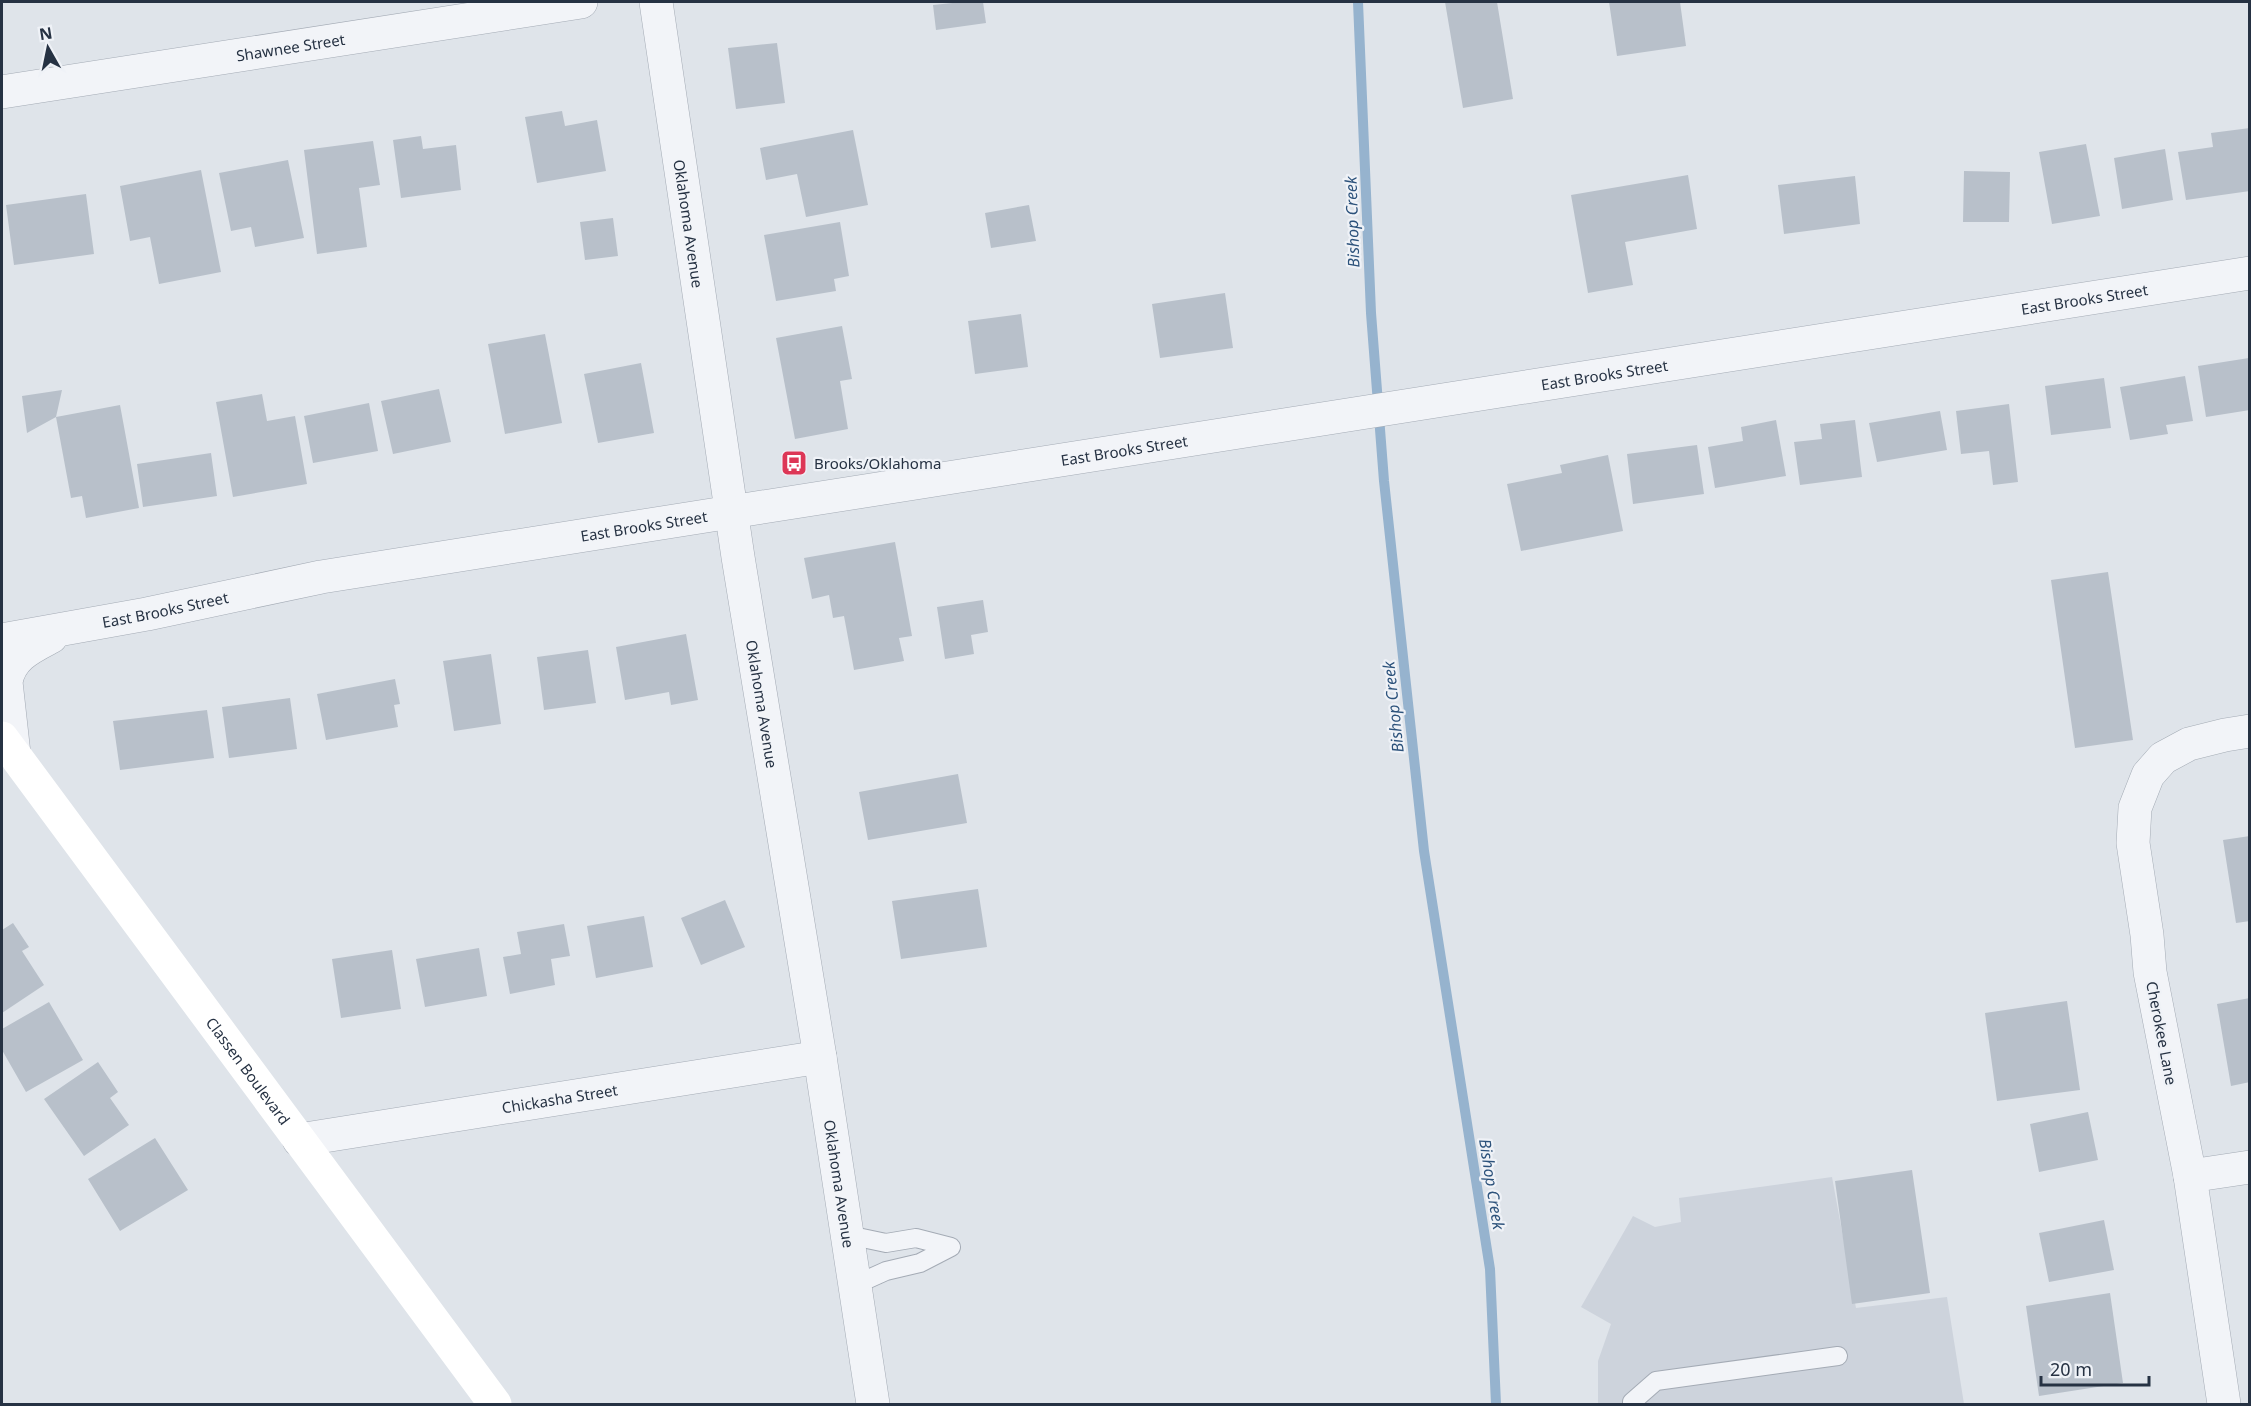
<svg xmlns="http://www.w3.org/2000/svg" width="2251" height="1406" font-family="'Noto Sans',sans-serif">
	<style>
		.built { fill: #cdd3dc }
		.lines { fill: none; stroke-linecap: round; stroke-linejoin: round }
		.stream { stroke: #96b3ce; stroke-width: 10 }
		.building { fill: #b8c0ca }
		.service-casing { stroke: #a4abb5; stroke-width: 20 }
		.minor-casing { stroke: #a4abb5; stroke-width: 34 }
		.tertiary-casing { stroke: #a4abb5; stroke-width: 34 }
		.service { stroke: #f2f4f8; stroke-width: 18 }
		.minor { stroke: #f2f4f8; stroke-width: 33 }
		.tertiary { stroke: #f2f4f8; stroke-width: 33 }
		.secondary { stroke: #fff; stroke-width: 33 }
		.labels { text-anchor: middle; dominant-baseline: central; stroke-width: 4.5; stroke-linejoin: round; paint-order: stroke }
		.street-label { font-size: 15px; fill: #263243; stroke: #eff2f7 }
		.poi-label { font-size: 15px; fill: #263243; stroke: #eff2f7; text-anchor: start }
		.water-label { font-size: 16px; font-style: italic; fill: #2c527b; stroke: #eff2f7 }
	</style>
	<rect width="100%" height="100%" fill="#dfe4ea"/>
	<!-- built -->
	<path class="built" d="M1832,1177L1856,1308L1947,1297L1964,1404H1598V1361L1611,1324L1581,1307L1633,1216L1655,1227L1681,1222L1679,1198Z"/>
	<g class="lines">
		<!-- stream -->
		<path class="stream" d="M1358,2L1371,313L1384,481L1424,851L1490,1269L1496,1404"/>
	</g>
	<!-- building -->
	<path class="building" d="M962,2H983L986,23L936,30L933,5Z
		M1445,2H1497L1513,99L1463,108Z
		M1609,2H1680L1686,46L1617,56Z
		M777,43L785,103L736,109L728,48Z
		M562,111L565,126L597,120L606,171L537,183L525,117Z
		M2250,128V191L2186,200L2178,152L2213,147L2211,133Z
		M853,130L868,205L806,217L797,174L766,180L760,148Z
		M421,136L423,149L456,145L461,190L401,198L393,140Z
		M373,141L380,185L359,188L367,247L317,254L304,150Z
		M2086,144L2100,216L2052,224L2039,152Z
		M2165,149L2173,200L2122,209L2114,158Z
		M288,160L304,238L255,247L251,227L231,231L219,173Z
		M201,170L221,272L159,284L150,237L130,241L120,186Z
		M1964,171L2010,172L2009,222H1963Z
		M1688,175L1697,229L1625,242L1633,285L1588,293L1571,195Z
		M1855,176L1860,224L1784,234L1778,185Z
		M86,194L94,254L14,265L6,205Z
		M1029,205L1036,241L991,248L985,213Z
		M613,218L618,256L585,260L580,222Z
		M840,222L849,276L834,279L836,291L776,301L764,235Z
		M1225,293L1233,348L1160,358L1152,304Z
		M1021,314L1028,367L975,374L968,321Z
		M842,326L852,379L840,381L848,429L795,439L776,338Z
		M545,334L562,423L505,434L488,344Z
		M2249,358L2250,410L2206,417L2198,366Z
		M641,363L654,433L598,443L584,374Z
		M2185,376L2193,421L2166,425L2168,434L2130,440L2120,387Z
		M2104,378L2111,428L2051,435L2045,386Z
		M439,389L451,442L393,454L381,401Z
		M62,390L56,417L120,405L139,508L86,518L82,496L71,498L56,417L27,433L22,396Z
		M262,394L267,421L295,416L307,484L233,497L216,402Z
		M369,403L378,451L313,463L304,416Z
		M2009,404L2018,482L1993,485L1989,451L1961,454L1956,411Z
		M1940,411L1947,450L1877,462L1869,423Z
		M1776,420L1786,476L1715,488L1708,447L1743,441L1741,427Z
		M1855,420L1862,477L1800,485L1794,442L1822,439L1820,424Z
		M1697,445L1704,494L1633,504L1627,454Z
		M211,453L217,496L143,507L137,464Z
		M1608,455L1623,531L1521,551L1507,484L1562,473L1560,465Z
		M895,542L912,636L899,638L904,661L854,670L844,616L833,618L829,595L812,599L804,558Z
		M2108,572L2133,740L2075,748L2051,580Z
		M983,600L988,632L971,635L974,654L945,659L937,607Z
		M686,634L698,700L671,705L669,692L625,700L616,647Z
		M588,650L596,703L544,710L537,657Z
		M491,654L501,724L454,731L443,661Z
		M395,679L400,704L394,705L398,727L326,740L317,694Z
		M290,698L297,749L229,758L222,707Z
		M207,710L214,758L120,770L113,721Z
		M958,774L967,823L868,840L859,792Z
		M2250,836V921L2236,923L2223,840Z
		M978,889L987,947L901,959L892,901Z
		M725,900L745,947L701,965L681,918Z
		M644,916L653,967L596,978L587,926Z
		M13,923L29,947L22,951L44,985L2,1013V930Z
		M564,924L570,956L551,959L555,985L510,994L503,957L521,954L517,932Z
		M479,948L487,996L425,1007L416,959Z
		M392,950L401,1009L341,1018L332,959Z
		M2250,998V1082L2231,1086L2217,1004Z
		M2067,1001L2080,1090L1997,1101L1985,1013Z
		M49,1002L83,1060L26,1092L2,1050V1029Z
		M98,1062L118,1092L110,1098L129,1125L84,1156L44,1099Z
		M2088,1112L2098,1160L2039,1172L2030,1124Z
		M155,1138L188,1190L120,1231L88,1179Z
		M1912,1170L1930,1293L1852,1304L1835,1181Z
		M2104,1220L2114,1270L2049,1282L2039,1233Z
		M2110,1293L2123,1383L2039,1396L2026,1306Z"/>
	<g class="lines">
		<!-- service casing -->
		<g class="service-casing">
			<path id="service" d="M848,1235L886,1243L916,1238L951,1247L920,1263L886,1271L855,1285
				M1632,1404V1402L1656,1381L1838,1356"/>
		</g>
		<!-- minor casing -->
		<g class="minor-casing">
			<g id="minor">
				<path id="s1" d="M656,2L738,557L820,1057L873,1404"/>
				<path id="s2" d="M2,92L581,2"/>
				<path id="s3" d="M731,512L2250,273"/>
				<path id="s4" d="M299,1140L820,1057"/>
				<path d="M2190,1176L2250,1167"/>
				<path d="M2224,1404L2190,1176L2150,972L2147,935L2133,843L2135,808L2148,775L2163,758L2189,744L2225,735L2250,731"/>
			</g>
		</g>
		<!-- tertiary casing -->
		<g class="tertiary-casing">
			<g id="tertiary">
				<path id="s5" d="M2,640L147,614L321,577L731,512"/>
				<path d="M14,754L6,682C10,657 30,648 51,637"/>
			</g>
		</g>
		<!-- service -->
		<use href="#service" class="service"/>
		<!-- minor -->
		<use href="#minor" class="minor"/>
		<!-- tertiary -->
		<use href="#tertiary" class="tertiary"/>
		<!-- secondary -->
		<path class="secondary" id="s6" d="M2,738L495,1404"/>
	</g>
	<!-- icons -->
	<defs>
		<g id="bus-square" transform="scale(1.35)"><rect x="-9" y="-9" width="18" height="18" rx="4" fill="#dd3656" stroke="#eff2f7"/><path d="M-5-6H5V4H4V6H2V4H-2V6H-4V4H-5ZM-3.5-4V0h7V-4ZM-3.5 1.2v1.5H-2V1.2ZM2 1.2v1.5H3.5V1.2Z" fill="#fff"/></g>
	</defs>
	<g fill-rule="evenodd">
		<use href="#bus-square" x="794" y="463"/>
	</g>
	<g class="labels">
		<!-- street labels -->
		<g class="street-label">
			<text stroke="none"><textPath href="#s2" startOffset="292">Shawnee Street</textPath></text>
			<text stroke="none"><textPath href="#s1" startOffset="224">Oklahoma Avenue</textPath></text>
			<text stroke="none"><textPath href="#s3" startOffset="1370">East Brooks Street</textPath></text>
			<text stroke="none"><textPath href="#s3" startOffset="884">East Brooks Street</textPath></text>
			<text stroke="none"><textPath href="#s3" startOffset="398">East Brooks Street</textPath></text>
			<text stroke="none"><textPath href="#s5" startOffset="652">East Brooks Street</textPath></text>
			<text stroke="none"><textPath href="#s5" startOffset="166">East Brooks Street</textPath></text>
			<text stroke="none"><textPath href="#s1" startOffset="710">Oklahoma Avenue</textPath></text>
			<text transform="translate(2162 1033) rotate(79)">Cherokee Lane</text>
			<text stroke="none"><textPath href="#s6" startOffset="414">Classen Boulevard</textPath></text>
			<text stroke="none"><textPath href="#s4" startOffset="264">Chickasha Street</textPath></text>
			<text stroke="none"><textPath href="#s1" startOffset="1196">Oklahoma Avenue</textPath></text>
		</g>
		<!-- poi labels -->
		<g class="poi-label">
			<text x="814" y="463">Brooks/Oklahoma</text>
		</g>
		<!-- water labels -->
		<g class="water-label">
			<text transform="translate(1352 222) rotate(-92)">Bishop Creek</text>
			<text transform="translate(1393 707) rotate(-96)">Bishop Creek</text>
			<text transform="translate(1492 1184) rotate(81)">Bishop Creek</text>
		</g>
	</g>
	<!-- border -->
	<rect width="2251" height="1406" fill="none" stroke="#263243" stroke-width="6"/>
	<!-- north arrow -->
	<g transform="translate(48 48) rotate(351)" stroke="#eff2f7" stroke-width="4.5" paint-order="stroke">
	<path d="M0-4.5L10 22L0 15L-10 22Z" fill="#263243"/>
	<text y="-9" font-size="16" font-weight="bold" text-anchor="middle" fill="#263243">N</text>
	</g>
	<!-- scale -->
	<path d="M2041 1376v9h108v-9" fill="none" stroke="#263243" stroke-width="3"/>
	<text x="2050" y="1376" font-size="18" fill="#263243" stroke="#eff2f7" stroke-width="4.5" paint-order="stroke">20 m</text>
</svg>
